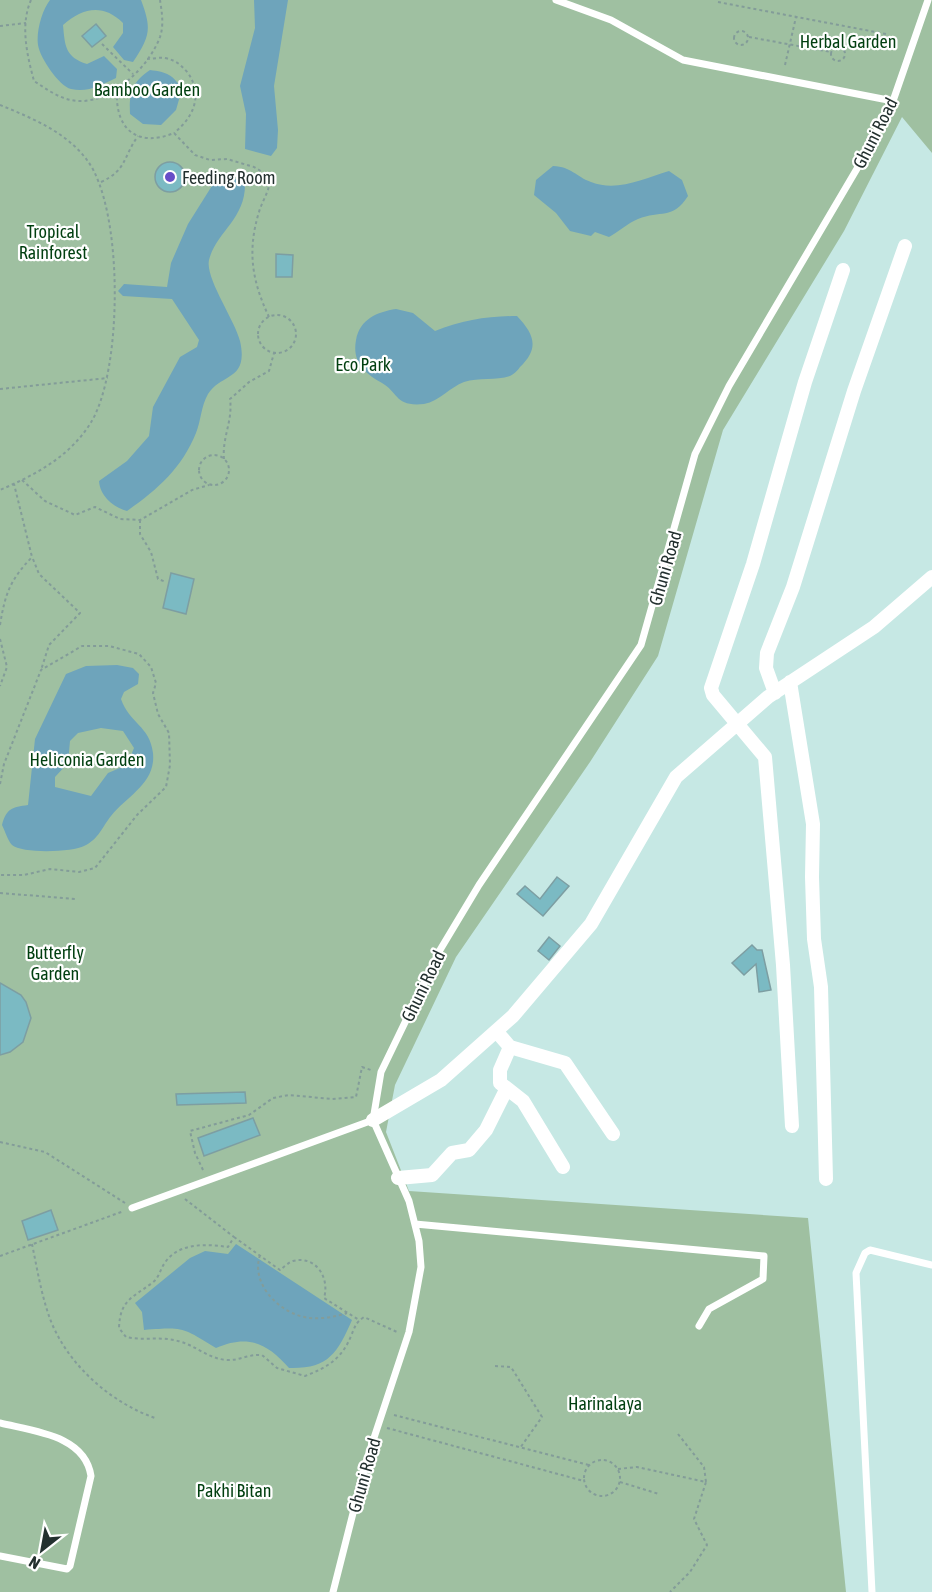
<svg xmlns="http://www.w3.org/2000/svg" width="932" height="1592" font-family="'Asap Condensed',sans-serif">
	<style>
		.green { fill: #9fc0a1 }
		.water { fill: #6ea4bb; fill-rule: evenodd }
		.building { fill: #7bbac3; stroke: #7d9ea2; stroke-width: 1.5 }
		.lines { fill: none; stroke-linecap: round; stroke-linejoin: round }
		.path { stroke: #839c99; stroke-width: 2; stroke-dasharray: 3 3; stroke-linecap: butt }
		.lane { stroke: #fff; stroke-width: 7 }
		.street { stroke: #fff; stroke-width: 14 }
		.poi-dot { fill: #674ec7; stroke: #fff; stroke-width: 2 }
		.labels { text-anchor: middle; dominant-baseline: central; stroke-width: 4.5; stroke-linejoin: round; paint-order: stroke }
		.park-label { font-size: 18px; fill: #013f10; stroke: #fff }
		.street-label { font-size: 18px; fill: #23302f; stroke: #fff }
		.poi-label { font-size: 18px; fill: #23302f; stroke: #fff; text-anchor: start }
	</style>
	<rect width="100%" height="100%" fill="#c6e8e4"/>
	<!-- green -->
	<path class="green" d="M0,0H932V153L902,117L844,231L723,430L658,656L590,762L456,957L395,1085L386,1132L409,1191L808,1218L846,1592H0Z"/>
	<!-- water -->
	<path class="water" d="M50,0H141C152,29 150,36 133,62L124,60L113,47L123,33V23C103,3 82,8 63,25C65,46 65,57 87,64L104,56L117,69L116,78C101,85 88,93 71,89C59,86 40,58 38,45C36,32 42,10 50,0Z
		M254,0H288L274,86L278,130L277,148L271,156L245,149L246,114L240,86L255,28Z
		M150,70C167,72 173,75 182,89L176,110L161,125L143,124L130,114C129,93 132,82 150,70Z
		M553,166C572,167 575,176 591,182C617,192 643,179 669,171L682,180L688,196C673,220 660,210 638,219C628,223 618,232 609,237L595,232L591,236L570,231L556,213L534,195L536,180Z
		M229,176L245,183C246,219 216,232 209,260C205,278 235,320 240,341C249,381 221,373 208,394C201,406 201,421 196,433C182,468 157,490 127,511C113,507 100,496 99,481L127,461L149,436L153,407L180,357L197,347L199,340L172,299L123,296L118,291L124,284L167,287L171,263L188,224L215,181Z
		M396,309L413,313L435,331C462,320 489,316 517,316C534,334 540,348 520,367C518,370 514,374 510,376C496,381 479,377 464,382C450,387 440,401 424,404C395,407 399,393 382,383C364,373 352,362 356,340C360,319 377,312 396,309Z
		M117,665L133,668L139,674L138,684L124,692L121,699C129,723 150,726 153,753C156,783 128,795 111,816C102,827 99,839 84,846C74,852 22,854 12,845C8,841 5,831 2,825C6,809 12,807 28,805L35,739L66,674L86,666ZM101,728L123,731L134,748L127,765L108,773L91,796L55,787V777L68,763L70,741L78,733Z
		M236,1244L352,1320C337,1354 328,1369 289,1368C267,1343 248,1334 216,1348C181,1327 185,1327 144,1330L142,1312L135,1303L190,1258L205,1251L228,1254Z"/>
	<!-- building -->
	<path class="building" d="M96,24L106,36L92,47L82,36Z
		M155 177a15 15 0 1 1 30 0a15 15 0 1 1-30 0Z
		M276,254L293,255L292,277H276Z
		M171,573L194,579L186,614L163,608Z
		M557,877L569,886L543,916L517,894L525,886L540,899Z
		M549,937L560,946L549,960L538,951Z
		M752,945L757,950H762L771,990L759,992L756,964L744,975L732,963Z
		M0,983L21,995L26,1002L31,1018L23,1042L10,1052L0,1055Z
		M245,1092L246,1103L177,1105L176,1094Z
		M253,1118L260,1135L204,1156L198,1138Z
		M51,1210L58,1230L28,1240L22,1221Z"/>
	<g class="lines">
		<!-- path -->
		<path class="path" d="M31,0C20,25 27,55 34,81C48,90 62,101 80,101C112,102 149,67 160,37C164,25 162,13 160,0
			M718,2L886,34
			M0,26L26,23
			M734 38a7 7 0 1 1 14 0a7 7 0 1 1-14 0Z
			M749,37L831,52
			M102,44L133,74
			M831 54a7 7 0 1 1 14 0a7 7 0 1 1-14 0Z
			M147,59C153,59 160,57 165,58C176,60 182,66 188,73C203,95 194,117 174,133
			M785,65L796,17
			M117,91C115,129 137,148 174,133L195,155L210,160L227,159L254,167L269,176C271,191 263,198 259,212C247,251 252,281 269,317
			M0,105C32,118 66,132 87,160C124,209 123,373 90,424C69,457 35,475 0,490
			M101,182C127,170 123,157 138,136
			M258 334a19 19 0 1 1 38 0a19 19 0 1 1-38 0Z
			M0,389L108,378
			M199 470a15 15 0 1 1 30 0a15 15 0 1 1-30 0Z
			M224,459C222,437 233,421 230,399L249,382L269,371L274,353
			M22,480L45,501L75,515L95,507L120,519L140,520L192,490L209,485
			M140,520V534L151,552L158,579L166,582
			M33,559L39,574L80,613L49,645L41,670
			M0,625C5,594 10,580 32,557L14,484
			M0,639L7,667L0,686
			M0,784L4,764L41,670L82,646H109L139,654L151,667L156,683L153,693L158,714L169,733L170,765L166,787L137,815L95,868L79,872L50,869L24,875H0
			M0,893L76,899
			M0,1142L45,1152L125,1203
			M203,1170L195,1153L190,1131L249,1115L273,1098L289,1095L332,1099L356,1097L362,1067L371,1070
			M185,1199L234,1237L228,1247C206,1244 178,1242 164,1264C160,1270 159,1278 152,1283C132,1298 120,1300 119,1328L126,1337C143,1341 161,1336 178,1341C195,1345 207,1358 226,1360C239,1361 248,1354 262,1355L277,1368L305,1376C326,1368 342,1359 351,1336C355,1327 355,1323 364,1317L397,1332
			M234,1237L280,1270C284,1267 289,1262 293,1261C316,1255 330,1278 324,1298L359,1320
			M32,1244C37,1268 41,1293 49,1316C65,1362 109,1402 155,1418
			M260,1255C250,1285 281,1315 310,1318C322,1319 335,1317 347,1313
			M0,1256L124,1211
			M495,1366L511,1367L542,1417L520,1448
			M394,1415L589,1465
			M387,1428L584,1481
			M678,1434L704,1467L706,1482
			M584 1478a18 18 0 1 1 36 0a18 18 0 1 1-36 0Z
			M618,1469L637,1467L706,1482L694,1519L707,1545L690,1572L670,1592
			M620,1482L659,1494"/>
		<!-- lane -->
		<path class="lane" d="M556,0L611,20L683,60L893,101
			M132,1208L373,1120
			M415,1224L764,1256L763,1279L709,1309L699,1326
			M0,1423C33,1431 85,1435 91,1476L70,1566L67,1569L0,1556
			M333,1592L366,1462L409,1332L421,1267L419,1241L409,1201L373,1120L381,1072L440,950L479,885L641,645L695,454L729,386L858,167L893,101L928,0
			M872,1592L856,1273L865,1253L870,1250L932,1265"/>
		<!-- street -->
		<path class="street" d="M790,682L813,824L812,877L814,939L821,987L826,1179
			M775,693L766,668L767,653L793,587L854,391L905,246
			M496,1031L510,1047L565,1063L613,1134
			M510,1047L500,1070V1083L523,1101L563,1167
			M373,1120L441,1080L513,1016L591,924L676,777L768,697L874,627L932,577
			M792,1126L783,965L765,757L713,695L711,688L753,564L805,382L843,270
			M398,1178L432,1175L452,1153L469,1150L486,1130L506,1090"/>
	</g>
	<!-- markers -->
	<circle class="poi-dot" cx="170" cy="177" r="6"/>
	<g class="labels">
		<!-- park labels -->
		<g class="park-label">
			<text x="848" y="41">Herbal Garden</text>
			<text x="147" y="89">Bamboo Garden</text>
			<text x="53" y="231">Tropical<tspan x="53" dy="21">Rainforest</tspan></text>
			<text x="363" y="364">Eco Park</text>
			<text x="87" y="759">Heliconia Garden</text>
			<text x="55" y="952">Butterfly<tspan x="55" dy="21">Garden</tspan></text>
			<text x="605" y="1403">Harinalaya</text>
			<text x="234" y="1490">Pakhi Bitan</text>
		</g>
		<!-- street labels -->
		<g class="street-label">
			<text transform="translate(875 133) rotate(-63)">Ghuni Road</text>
			<text transform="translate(665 568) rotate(-74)">Ghuni Road</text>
			<text transform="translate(423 986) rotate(-64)">Ghuni Road</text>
			<text transform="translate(364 1475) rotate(-74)">Ghuni Road</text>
		</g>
		<!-- poi labels -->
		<g class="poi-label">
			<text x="182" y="177">Feeding Room</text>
		</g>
	</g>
	<!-- north arrow -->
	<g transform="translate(42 1550) rotate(211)" stroke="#ffffff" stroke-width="4.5" paint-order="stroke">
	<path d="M0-4.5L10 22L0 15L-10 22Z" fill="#23302f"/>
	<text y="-9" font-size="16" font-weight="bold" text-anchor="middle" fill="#23302f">N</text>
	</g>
</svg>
